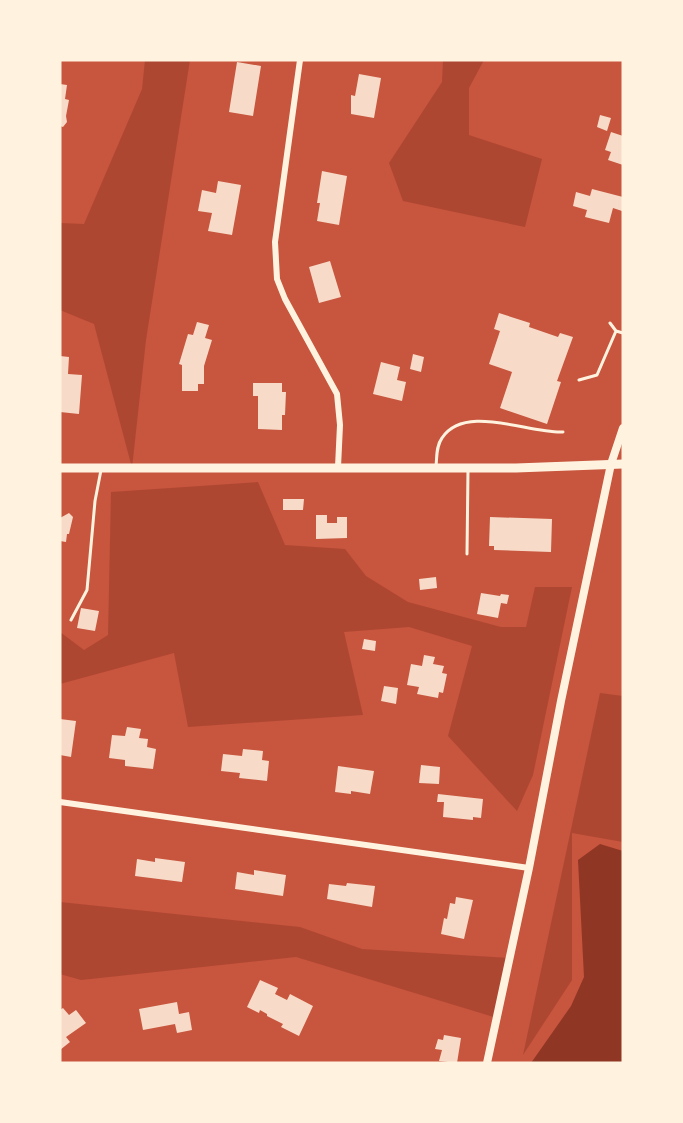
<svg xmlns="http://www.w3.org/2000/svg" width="683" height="1123" font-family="Overpass,sans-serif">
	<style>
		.green { fill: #ae4732 }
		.water { fill: #8f3625 }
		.building { fill: #f7dbc8 }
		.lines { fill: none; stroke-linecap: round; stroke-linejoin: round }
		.service { stroke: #fff3e0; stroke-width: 3 }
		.minor { stroke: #fff3e0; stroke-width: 6 }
		.tertiary { stroke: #fff3e0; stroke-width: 8 }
		.secondary { stroke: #fff3e0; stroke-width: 9 }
	</style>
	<rect width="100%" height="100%" fill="#c8553d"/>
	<!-- green -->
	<path class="green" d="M145,60H190L146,340L132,468L94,324L60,310V223L84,224L142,89Z
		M443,60H484L469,88V135L542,159L525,227L403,201L389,163L442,82Z
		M258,482L285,545L345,549L366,576L408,602L501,627H526L535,587H572L533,775L517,811L448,736L472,646L409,627L344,632L363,715L188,727L174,653L60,684V632L84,650L108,635L111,492Z
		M600,693L623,696V842L572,833V980L523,1055Z
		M60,902L300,927L362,949L510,958L497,1018L296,957L81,980L60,974Z"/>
	<!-- water -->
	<path class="water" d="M600,844L623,851V1063H531L571,1006L584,977L578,860Z"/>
	<!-- building -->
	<path class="building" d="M237,62L261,66L253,116L229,112Z
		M359,74L381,78L374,118L351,114V95L355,96Z
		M60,84L67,85L65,99L69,100L66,116L67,122L63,127L60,126Z
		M600,115L611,118L607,131L597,127Z
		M611,132L623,136V165L608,160L611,152L605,150Z
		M322,171L347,176L339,225L317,221L320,203H317Z
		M218,181L241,185L232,235L208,231L212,213L198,211L202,190L216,193Z
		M592,189L623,197L622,211L613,208L609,223L585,217L587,210L573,206L576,192L590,196Z
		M330,261L341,297L319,303L309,267Z
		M499,313L530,323L529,327L558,337L560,333L573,337L557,381L561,382L547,424L500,408L512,372L489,364L500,331L494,329Z
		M197,322L209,325L205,338L212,340L204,366V384H198V391H182V365L179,364L188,334L193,335Z
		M413,354L424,357L421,372L410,369Z
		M60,356L69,357L68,374L82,375L79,414L60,412Z
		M381,362L400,367L397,380L406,382L402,401L373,394Z
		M253,383H282V392H286L285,415H282V430L258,429V396H253Z
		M283,499H304L303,510H283Z
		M69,513L73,517L69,534H67L66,542L60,541V518Z
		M316,515H327V523H337V517H347V538L316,539Z
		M490,517L552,519L551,552L494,550V546H489Z
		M436,577L437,588L420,590L419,579Z
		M481,593L500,596L501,594L509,595L507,604L501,603L498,618L477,614Z
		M81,608L99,611L95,631L77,628Z
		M364,639L376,641L375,651L362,649Z
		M424,655L435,657L433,664L444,666L442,673L447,674L443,693L439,692L438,698L417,694L419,687L407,685L411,664L422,666Z
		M384,686L398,688L396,704L381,701Z
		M60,719L76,721L71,757L60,755Z
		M127,727L141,729L139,738L148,739L147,747L156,749L153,769L125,766V760L109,758L112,735L125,736Z
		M243,749L263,751L262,760L269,761L267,781L239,778L240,773L221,771L223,754L242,756Z
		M421,765L440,767L439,784L419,783Z
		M338,766L374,771L370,794L351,791V794L335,792Z
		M438,794L483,799L481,818L473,817V820L443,817L444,802H437Z
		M155,858L185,862L182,882L135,876L137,859L155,862Z
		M254,870L286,875L283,896L235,889L237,872L254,875Z
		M347,883L375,886L372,907L327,899L329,884L346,886Z
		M456,897L473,900L464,939L441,934L444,918L447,919L450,903L455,904Z
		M260,980L278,988L275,994L287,1000L290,994L313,1006L299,1036L281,1027L283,1024L267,1016V1014L260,1010L259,1013L247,1007Z
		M177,1002L179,1014L189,1012L192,1030L177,1033L175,1024L143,1030L139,1009Z
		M63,1008L69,1015L76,1010L86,1023L66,1037L70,1042L60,1050V1010Z
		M444,1035L461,1038L457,1063L439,1061L442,1050L435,1049L438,1039L443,1040Z"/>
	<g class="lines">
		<!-- service -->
		<path class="service" d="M610,323L616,331L623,333
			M579,380L597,375L616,331
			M436,466C437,457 436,446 442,438C465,403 529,434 563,432
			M467,554L468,470
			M71,620L87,590L95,501L101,470"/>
		<!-- minor -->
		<path class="minor" d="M300,60L275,242L277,279L285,299L337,394L340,425L338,467
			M60,802L529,868"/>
		<!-- tertiary -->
		<path class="tertiary" d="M487,1063L529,868L561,701L611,464L623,428"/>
		<!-- secondary -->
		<path class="secondary" d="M60,468H516L623,464"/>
	</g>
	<!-- border -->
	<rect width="683" height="1123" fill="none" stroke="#fff3e0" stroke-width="123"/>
</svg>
